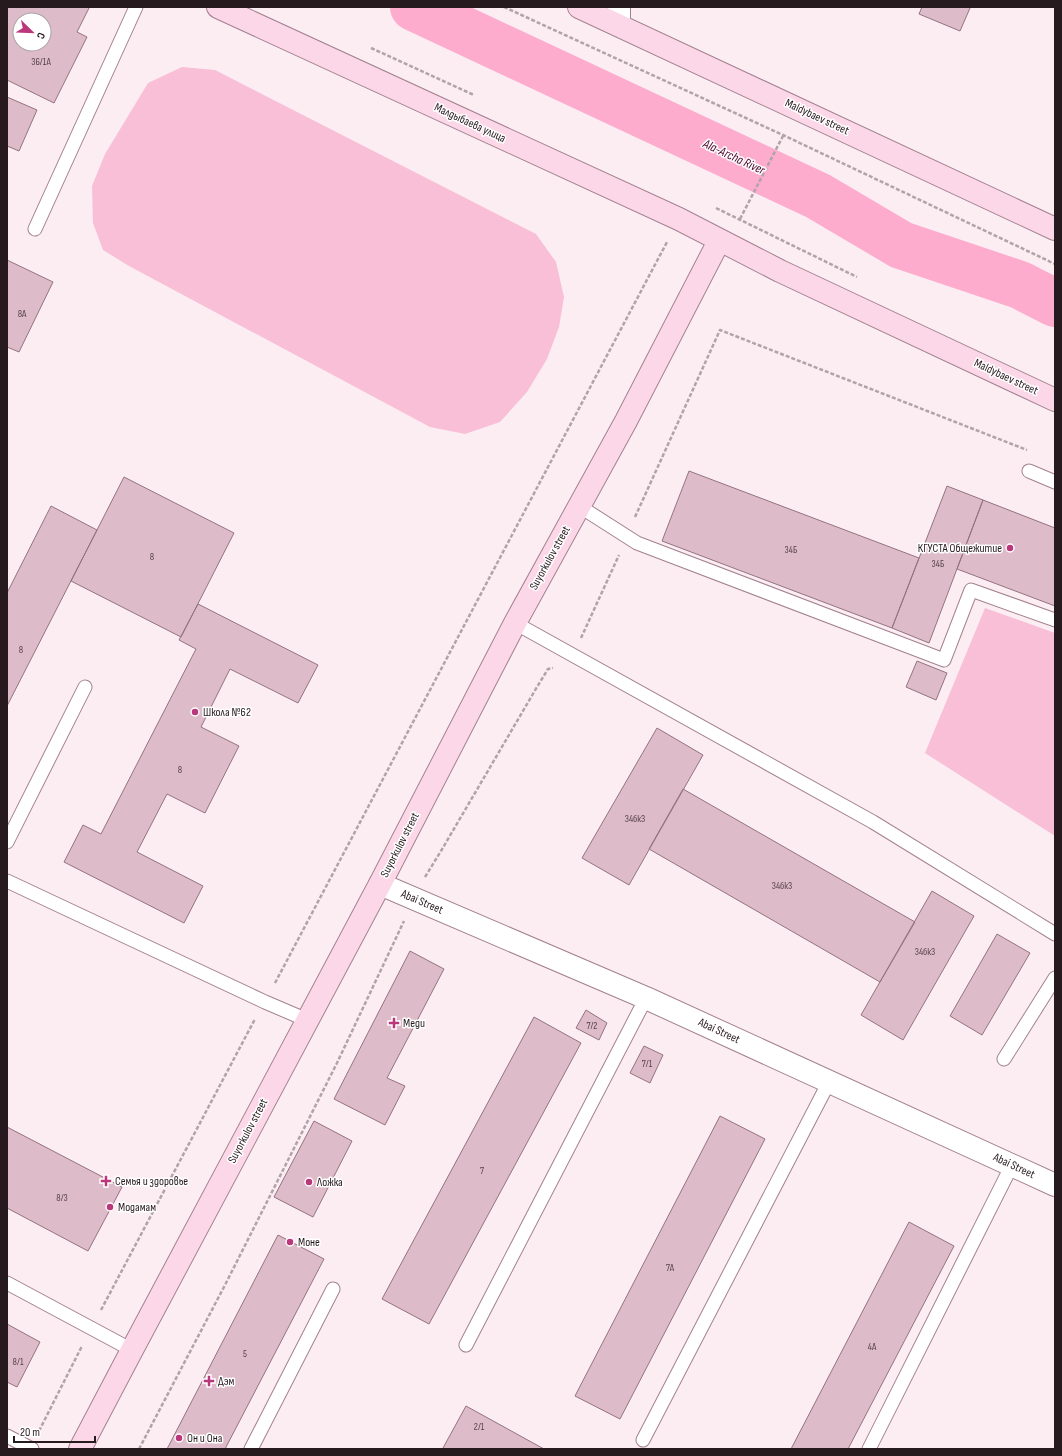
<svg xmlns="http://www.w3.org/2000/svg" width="1062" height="1456" font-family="'Sofia Sans Condensed',sans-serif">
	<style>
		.green { fill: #f8bfd6 }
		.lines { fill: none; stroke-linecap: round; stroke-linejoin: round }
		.river { stroke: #fdacce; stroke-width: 48 }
		.building { fill: #debbc8; stroke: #937380; fill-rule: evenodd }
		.lane-casing { stroke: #a3828f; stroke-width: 15 }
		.street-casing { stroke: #a3828f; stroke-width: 24 }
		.secondary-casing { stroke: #a3828f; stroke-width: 24 }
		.path { stroke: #b1a3a8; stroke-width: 2.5; stroke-dasharray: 4 2; stroke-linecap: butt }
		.lane { stroke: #fff; stroke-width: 13 }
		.street { stroke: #fff; stroke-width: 22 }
		.secondary { stroke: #fcd7e8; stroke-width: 22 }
		.poi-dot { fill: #bb377c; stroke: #fff; stroke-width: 1.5 }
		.labels { text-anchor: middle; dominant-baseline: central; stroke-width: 3; stroke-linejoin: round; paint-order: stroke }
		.number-label { font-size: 10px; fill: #554249 }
		.street-label { font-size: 12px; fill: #271a1f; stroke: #fff }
		.poi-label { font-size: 12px; fill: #271a1f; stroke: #fff; text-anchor: start }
		.water-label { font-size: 13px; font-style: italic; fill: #4d062e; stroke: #fff }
	</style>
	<rect width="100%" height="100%" fill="#fcedf3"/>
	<!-- green -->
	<path class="green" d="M182,67L215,70L536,234L556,262L564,297L559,327L547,359L527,392L500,422L465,434L430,427L129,266L103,250L93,223L92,186L105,154L148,83Z
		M985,608L1055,633V836L925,753Z"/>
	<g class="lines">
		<!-- river -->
		<path class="river" d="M414,7L818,196L901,245L1020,285L1055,303"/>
	</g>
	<!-- building -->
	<path class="building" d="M8,7H86L89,8L77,32L87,37L54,103L7,80V10ZM20,20H44V44H20Z
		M922,7H968L970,8L960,31L919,14Z
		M7,97L37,110L19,151L7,146Z
		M7,260L53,282L19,352L7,347Z
		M689,471L919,558L892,628L662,541Z
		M124,477L234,533L181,637L71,581Z
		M947,486L983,500L929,643L892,628Z
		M983,500L1055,528V606L957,569Z
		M51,506L97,530L7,706V593Z
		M198,604L318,665L298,703L230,669L201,727L239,746L205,813L167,794L137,852L203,886L184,923L64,862L83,825L101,834L196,649L179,640Z
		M917,661L947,673L936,700L906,687Z
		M657,728L703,755L629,885L582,858Z
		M683,789L915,922L880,982L649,849Z
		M932,891L974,916L903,1040L861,1015Z
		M997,934L1030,953L982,1035L950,1016Z
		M410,951L444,969L387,1078L405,1086L385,1125L334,1099Z
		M586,1010L607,1023L599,1040L576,1028Z
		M534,1017L581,1043L429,1324L382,1299Z
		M644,1046L663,1055L650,1083L630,1073Z
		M720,1116L765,1139L620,1419L575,1396Z
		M314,1121L352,1141L313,1217L274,1197Z
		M7,1127L122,1187L88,1251L7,1208Z
		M909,1222L954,1246L848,1449H791Z
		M278,1235L324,1259L225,1449H167Z
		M7,1324L40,1342L17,1387L7,1382Z
		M466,1406L544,1449H445L443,1448Z"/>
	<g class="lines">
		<!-- lane casing -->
		<g class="lane-casing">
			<path id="lane" d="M35,229L136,7
				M1029,471L1055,482
				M579,506L637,543L944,660L971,590L1055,620
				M515,623L873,822L1055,934
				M7,842L85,687
				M7,881L265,1002L307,1020
				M1004,1059L1055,978
				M7,1283L132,1350
				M466,1345L646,998
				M7,1436L32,1449
				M643,1440L829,1082
				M251,1449L333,1289
				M869,1449L1012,1165"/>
		</g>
		<!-- street casing -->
		<g class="street-casing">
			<path id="street" d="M619,24V7
				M380,884L646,998L1055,1185"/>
		</g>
		<!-- secondary casing -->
		<g class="secondary-casing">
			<path id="secondary" d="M218,7L679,219L780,271L1055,400
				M579,7L1055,229
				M80,1449L132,1350L380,884L515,623L626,421L719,241"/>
		</g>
		<!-- path -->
		<path class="path" d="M504,7L783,135L1055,264
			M371,48L474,95
			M716,208L857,277
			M740,219L784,134
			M635,517L720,330L1027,450
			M581,638L619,555
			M425,877L441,851L537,687L548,669L553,668
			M275,983L667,242
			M101,1310L255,1019
			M39,1431L82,1346
			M139,1449L225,1285L337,1063L404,921"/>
		<!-- lane -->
		<use href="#lane" class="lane"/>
		<!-- street -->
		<use href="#street" class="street"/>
		<!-- secondary -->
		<use href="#secondary" class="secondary"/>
	</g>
	<!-- markers -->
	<g class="poi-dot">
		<circle cx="1010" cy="548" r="4"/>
		<circle cx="195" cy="712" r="4"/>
		<path d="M392 1017h4v4h4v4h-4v4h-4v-4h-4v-4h4z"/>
		<path d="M104 1175h4v4h4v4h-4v4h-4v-4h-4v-4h4z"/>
		<circle cx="309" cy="1182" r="4"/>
		<circle cx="110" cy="1207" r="4"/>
		<circle cx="290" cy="1242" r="4"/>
		<path d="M207 1375h4v4h4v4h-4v4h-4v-4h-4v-4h4z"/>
		<circle cx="179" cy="1438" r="4"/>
	</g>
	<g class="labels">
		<!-- number labels -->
		<g class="number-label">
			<text x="41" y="62">36/1А</text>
			<text x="22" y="314">8А</text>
			<text x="791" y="550">34Б</text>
			<text x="152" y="557">8</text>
			<text x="938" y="564">34Б</text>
			<text x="21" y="650">8</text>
			<text x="180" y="770">8</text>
			<text x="635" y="819">34бк3</text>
			<text x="782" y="886">34бк3</text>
			<text x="925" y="952">34бк3</text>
			<text x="592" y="1026">7/2</text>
			<text x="647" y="1064">7/1</text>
			<text x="482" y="1171">7</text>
			<text x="62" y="1198">8/3</text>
			<text x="670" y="1268">7А</text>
			<text x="872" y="1347">4А</text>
			<text x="245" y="1354">5</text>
			<text x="18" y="1362">8/1</text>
			<text x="479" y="1427">2/1</text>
		</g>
		<!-- street labels -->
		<g class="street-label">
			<text transform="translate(817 117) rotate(25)">Maldybaev street</text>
			<text transform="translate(470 123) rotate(25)">Малдыбаева улица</text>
			<text transform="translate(1006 377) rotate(25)">Maldybaev street</text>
			<text transform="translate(550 558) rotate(-61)">Suyorkulov street</text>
			<text transform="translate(400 845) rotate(-63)">Suyorkulov street</text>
			<text transform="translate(422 902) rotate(23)">Abai Street</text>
			<text transform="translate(719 1031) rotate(25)">Abai Street</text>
			<text transform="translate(248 1131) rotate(-62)">Suyorkulov street</text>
			<text transform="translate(1014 1166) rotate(25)">Abai Street</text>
		</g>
		<!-- poi labels -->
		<g class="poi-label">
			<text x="1002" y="548" text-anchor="end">КГУСТА Общежитие</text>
			<text x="203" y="712">Школа №62</text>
			<text x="403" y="1023">Меди</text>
			<text x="115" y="1181">Семья и здоровье</text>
			<text x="317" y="1182">Ложка</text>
			<text x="118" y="1207">Модамам</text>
			<text x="298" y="1242">Моне</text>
			<text x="218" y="1381">Дэм</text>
			<text x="187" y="1438">Он и Она</text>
		</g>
		<!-- water labels -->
		<g class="water-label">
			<text transform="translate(734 157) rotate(25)">Ala-Archa River</text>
		</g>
	</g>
	<!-- border -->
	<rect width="1062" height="1456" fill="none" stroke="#271a1f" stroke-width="16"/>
	<!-- north arrow -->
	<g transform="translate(32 32) rotate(113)"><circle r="19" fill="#ffffff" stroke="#a9a3a5"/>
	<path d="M0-3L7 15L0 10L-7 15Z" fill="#bb377c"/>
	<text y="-6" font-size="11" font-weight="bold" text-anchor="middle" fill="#271a1f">С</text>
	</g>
	<!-- scale -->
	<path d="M14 1436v6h81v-6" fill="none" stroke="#271a1f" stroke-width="2"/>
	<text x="20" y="1436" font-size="12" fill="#271a1f" stroke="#ffffff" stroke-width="3" paint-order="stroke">20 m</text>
</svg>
